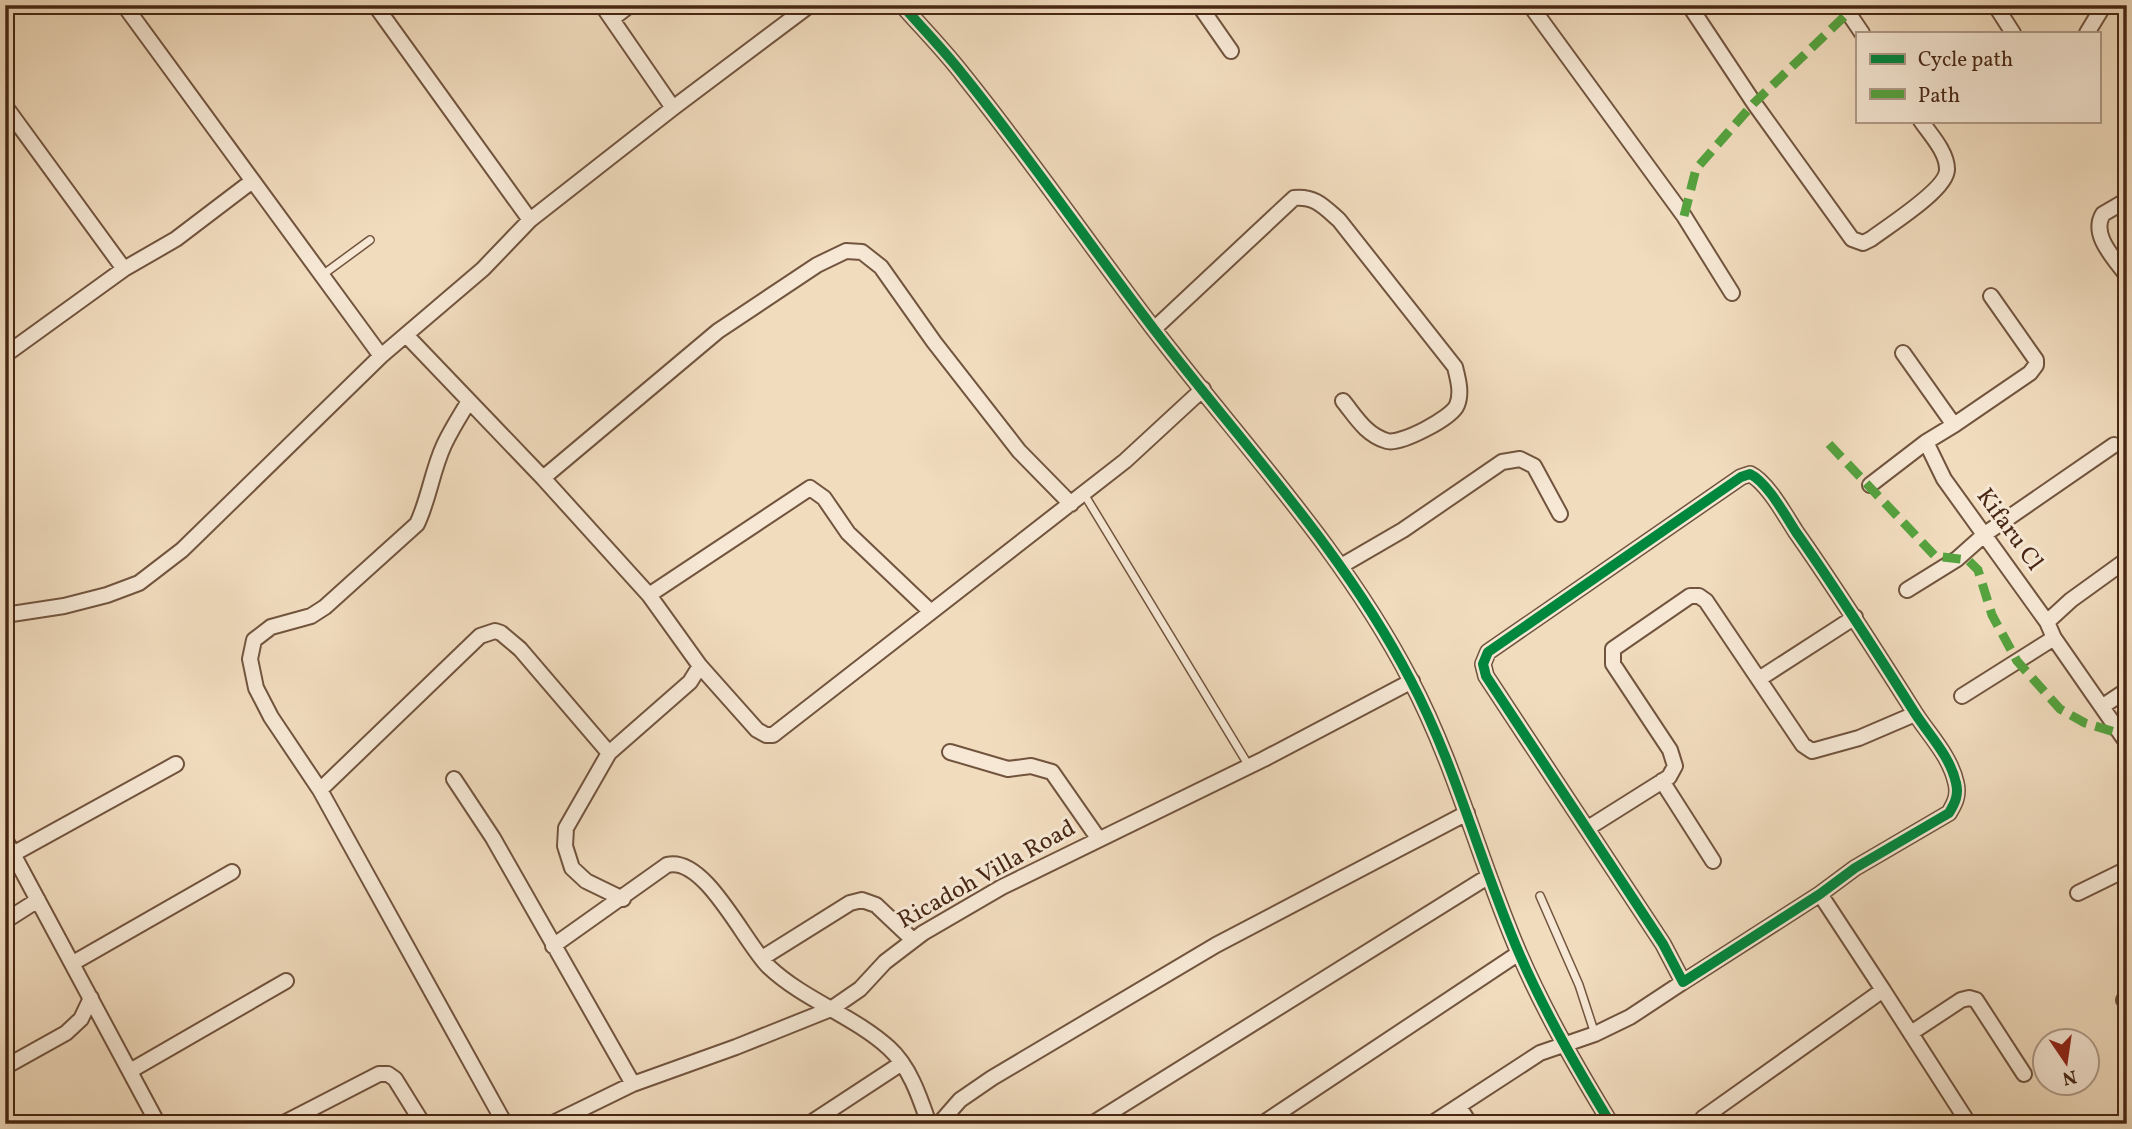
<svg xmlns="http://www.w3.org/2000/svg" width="2132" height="1129" font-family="Vollkorn,serif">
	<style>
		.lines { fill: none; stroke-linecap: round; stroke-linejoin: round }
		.service-casing { stroke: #72543e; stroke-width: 10 }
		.minor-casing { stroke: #72543e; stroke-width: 18 }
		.service { stroke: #f6e8d5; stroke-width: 7 }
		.minor { stroke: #f6e8d5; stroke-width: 14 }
		.quiet { stroke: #55a33f; stroke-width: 9; stroke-dasharray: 18 9; stroke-linecap: butt }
		.cycleway-casing { stroke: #f6e8d5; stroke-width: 15 }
		.cycleway { stroke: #00873e; stroke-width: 10 }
		.labels { text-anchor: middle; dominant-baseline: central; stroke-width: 6; stroke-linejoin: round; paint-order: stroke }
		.street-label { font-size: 24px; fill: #472714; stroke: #f6e8d5 }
	</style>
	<rect width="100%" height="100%" fill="#f1dcbe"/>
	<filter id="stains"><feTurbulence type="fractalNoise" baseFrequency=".00286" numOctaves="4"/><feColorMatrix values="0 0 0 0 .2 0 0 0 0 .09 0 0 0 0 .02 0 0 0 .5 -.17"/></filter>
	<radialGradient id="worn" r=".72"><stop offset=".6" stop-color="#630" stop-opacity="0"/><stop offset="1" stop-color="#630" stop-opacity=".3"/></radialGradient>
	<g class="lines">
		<!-- service casing -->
		<g class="service-casing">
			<path id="service" d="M321,276L370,240
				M1084,494L1249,766
				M1540,896L1579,985L1595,1034"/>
		</g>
		<!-- minor casing -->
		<g class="minor-casing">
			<path id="minor" d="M124,5L381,356
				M375,5L530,220
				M602,5L673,108
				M902,5C923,29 945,51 964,76C1030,158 1089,244 1153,328C1241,443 1343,550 1410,679C1456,766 1480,863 1519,953C1545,1013 1577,1068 1611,1124
				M1199,5L1231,51
				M1530,5L1684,216L1732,293
				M1689,5L1754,103L1852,239L1863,243L1871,239C1888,226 1948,189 1947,169C1947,152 1930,134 1921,121
				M1843,5L1862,33
				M1995,5L2013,33
				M612,19L630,5
				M2087,33L2104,5
				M5,106L124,269
				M2127,200L2103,214C2090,235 2115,259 2127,276
				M1154,329L1294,198C1316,196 1324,207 1339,220L1455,367C1458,379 1462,393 1457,405C1452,418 1400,445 1387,441C1366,435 1356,417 1343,401
				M407,336L543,478L649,595L700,666L757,730L766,735H773L1125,461L1203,389
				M1903,353L1954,425L1926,442L1944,479L2047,622L2054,638L2127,743
				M5,355L124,269L176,239L251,182
				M469,401C460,416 451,430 444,445C432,471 429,499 417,524L325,607L311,616L271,627L254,640L250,659L256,688L271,717L320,790L505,1124
				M1954,425L2030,373L2036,365V360L1991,296
				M1750,474C1767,482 1785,515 1796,532C1837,590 1875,650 1913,710C1927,733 1950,755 1956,783C1959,795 1955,803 1949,813L1855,868L1820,894L1683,982L1663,944L1486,676L1483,664L1488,652L1741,477Z
				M543,478L718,331L817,265L846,251L862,252L881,267L934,342L1019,451L1071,504
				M1870,485L1926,442
				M1341,566L1403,530L1502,462L1520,459L1534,466L1560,514
				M1907,590L1957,559L1985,534L2114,445
				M649,595L810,488L824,498L848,533L930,611
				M5,615L64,606L107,595L139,583L182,550L381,356L483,269L530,220L673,108L810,5
				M2047,622L2071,600L2125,561
				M1759,679L1855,617
				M1962,696L2054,638
				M2103,706L2127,690
				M950,752L1008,769L1031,766L1052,772L1098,838
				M454,779L493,838L633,1084
				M1662,781L1713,861
				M320,790L480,636L495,631L501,633L520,649L609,753
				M1588,828L1669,777L1675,766L1670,750L1613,664V649L1690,596H1699L1706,601L1803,745L1812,751L1859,738L1915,714
				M5,839L158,1124
				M13,854L176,764
				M2078,893L2127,869
				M1820,894L1883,990
				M623,899L586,881L572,868L565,846L566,828L609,753L690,682L700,666
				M5,921L38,900
				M553,946L667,865C705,855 745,944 769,967C804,1000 854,1016 889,1048C910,1067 920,1098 929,1124
				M762,958L850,903L862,900L876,905L913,940
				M73,963L232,872
				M2124,1000L2127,998
				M1911,1033L1961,1000L1969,998L1976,1000L2024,1074
				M5,1067L66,1033L81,1019L91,998
				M130,1071L286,981
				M1459,1107L1470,1124
				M282,1124L379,1074H388L395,1079L423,1124
				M551,1124L633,1084L736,1047L831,1009L860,989L885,962L923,933L1002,887L1264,759L1412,681
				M809,1124L902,1063
				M939,1124L960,1100L992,1078L1216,945L1467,813
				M1092,1124L1489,876
				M1262,1124L1519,953
				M1431,1124L1540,1053L1595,1034L1630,1017L1683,982
				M1701,1124L1703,1118L1883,990L1969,1124"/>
		</g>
		<!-- service -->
		<use href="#service" class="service"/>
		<!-- minor -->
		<use href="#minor" class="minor"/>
		<!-- quiet -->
		<path class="quiet" d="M1684,216L1696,169L1754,103L1848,13
			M1829,444L1935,556L1968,560L1978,570L1992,615L2017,661L2060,709L2085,723L2121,734"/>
		<!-- cycleway casing -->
		<g class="cycleway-casing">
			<path id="cycleway" d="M902,5C923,29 945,51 964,76C1030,158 1089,244 1153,328C1241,443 1343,550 1410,679C1456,766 1480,863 1519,953C1545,1013 1577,1068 1611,1124
				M1750,474C1767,482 1785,515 1796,532C1837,590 1875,650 1913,710C1927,733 1950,755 1956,783C1959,795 1955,803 1949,813L1855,868L1820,894L1683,982L1663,944L1486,676L1483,664L1488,652L1741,477Z"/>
		</g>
		<!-- cycleway -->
		<use href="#cycleway" class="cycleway"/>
	</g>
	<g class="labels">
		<!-- street labels -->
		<g class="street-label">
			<text transform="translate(2009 530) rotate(54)">Kifaru Cl</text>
			<text transform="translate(987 875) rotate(-29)">Ricadoh Villa Road</text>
		</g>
	</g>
	<!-- margin -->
	<rect width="2132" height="1129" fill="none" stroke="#f1dcbe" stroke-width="28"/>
	<rect x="7" y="7" width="2118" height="1115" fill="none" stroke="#472714" stroke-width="3.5"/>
	<rect x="14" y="14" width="2104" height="1101" fill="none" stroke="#472714" stroke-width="2"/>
	<!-- legend -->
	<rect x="1856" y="32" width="245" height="91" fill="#f6e8d5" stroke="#b09b88" stroke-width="2"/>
	<rect x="1870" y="54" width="35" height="10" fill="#00873e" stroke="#b09b88" stroke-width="2"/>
	<text x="1918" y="66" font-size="21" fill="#472714">Cycle path</text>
	<rect x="1870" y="89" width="35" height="10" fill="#55a33f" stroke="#b09b88" stroke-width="2"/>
	<text x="1918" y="102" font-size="21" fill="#472714">Path</text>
	<!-- north arrow -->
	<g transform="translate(2066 1062) rotate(167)"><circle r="33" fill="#f6e8d5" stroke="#b09b88" stroke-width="2"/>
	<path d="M0-5L12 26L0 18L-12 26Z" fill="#8f2418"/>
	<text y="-10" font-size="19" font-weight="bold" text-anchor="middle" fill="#472714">N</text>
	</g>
	<rect width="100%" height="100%" filter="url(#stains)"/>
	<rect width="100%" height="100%" fill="url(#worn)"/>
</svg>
